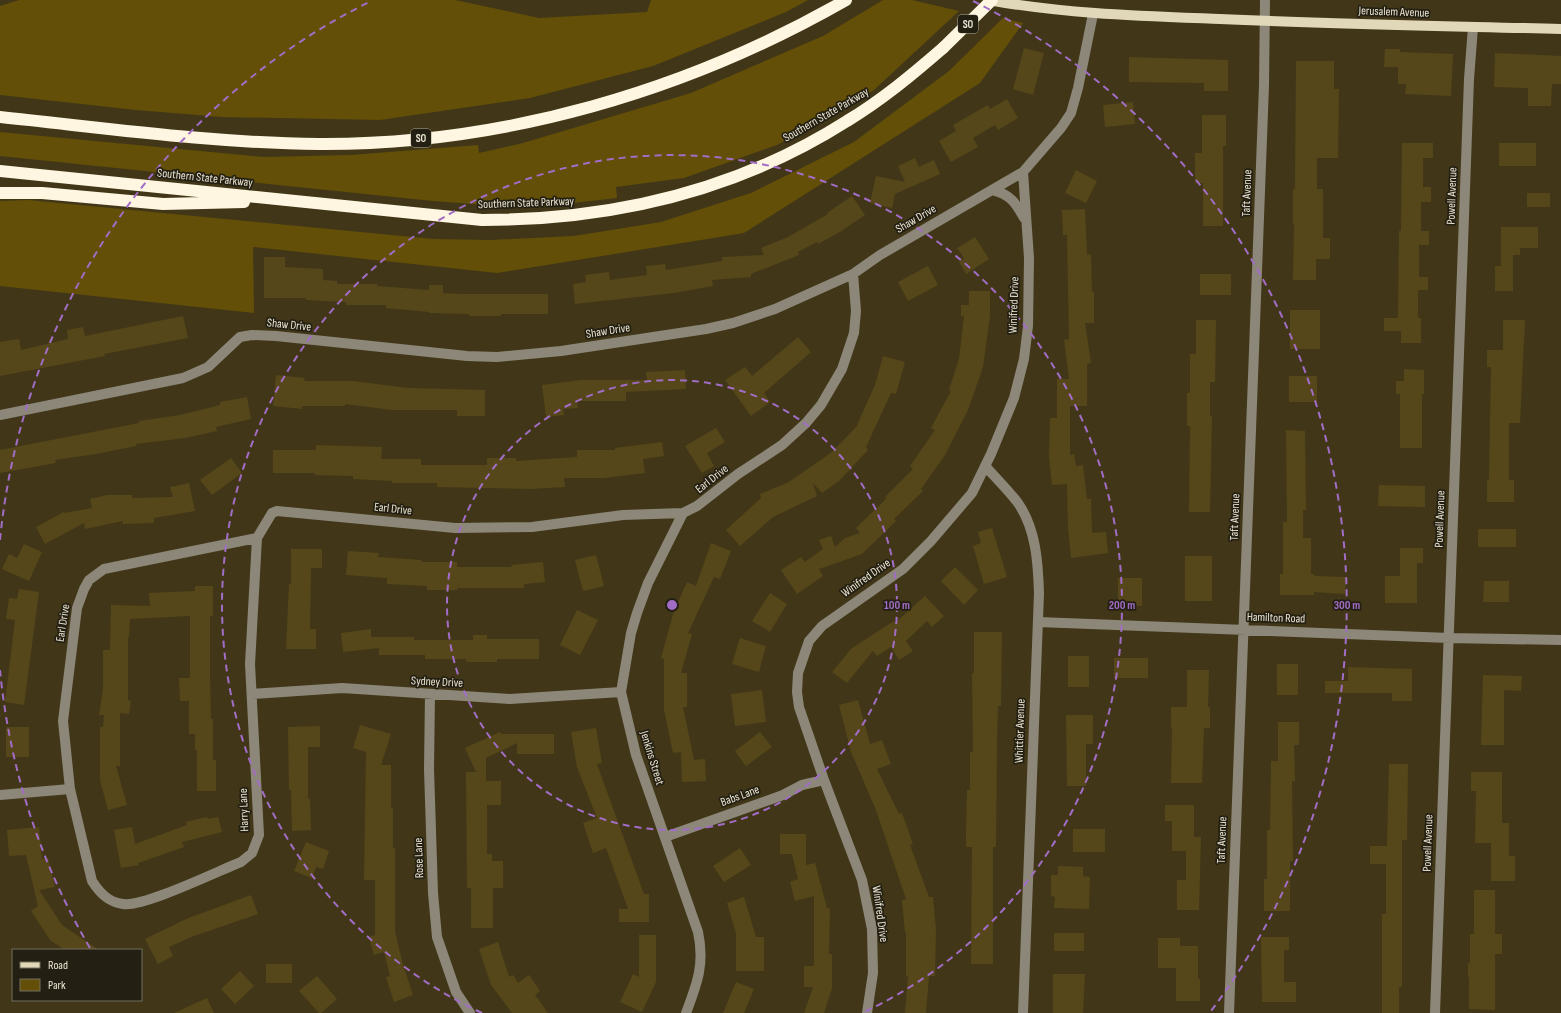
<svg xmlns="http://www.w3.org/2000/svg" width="1561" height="1013" font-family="'Sofia Sans Condensed',sans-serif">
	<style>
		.green { fill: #634f07 }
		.building { fill: #554719 }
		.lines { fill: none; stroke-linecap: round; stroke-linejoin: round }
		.minor { stroke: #8c8779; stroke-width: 10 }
		.major { stroke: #e1d7b9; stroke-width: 10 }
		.highway { stroke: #fef6e1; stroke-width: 12 }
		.highway-bridge { stroke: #fef6e1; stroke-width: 12 }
		.ring { fill: none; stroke: #a26dc6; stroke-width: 2; stroke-dasharray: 7 5 }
		.labels { text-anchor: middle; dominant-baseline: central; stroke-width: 3.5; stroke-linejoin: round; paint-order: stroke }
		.shield { fill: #231f12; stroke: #afaa99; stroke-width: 1 }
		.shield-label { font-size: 11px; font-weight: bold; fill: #ebe5d3 }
		.street-label { font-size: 12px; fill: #ebe5d3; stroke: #231f12 }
		.centre { fill: #a26dc6; stroke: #231f12; stroke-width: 2 }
		.ring-label { font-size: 12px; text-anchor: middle; font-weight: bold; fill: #a26dc6; stroke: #231f12; stroke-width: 3.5; stroke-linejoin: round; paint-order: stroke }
	</style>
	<rect width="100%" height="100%" fill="#413718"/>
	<!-- green -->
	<path class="green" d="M19,0H455L539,18L647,12L651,0H808L786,12L653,66L530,98L380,120L222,117L136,110L0,95V6Z
		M883,0H912L959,11L874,90L777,145L684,178L616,187L617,198L528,208L433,201L0,156V132L264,157L351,155L478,145L479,153L523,143L691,93L823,36Z
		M1003,18L1023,23L980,83L744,233L497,273L253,247L254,313L0,286V201L28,200L433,239L490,240L574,236L661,222L751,193L854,142L949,71Z"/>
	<!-- building -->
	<path class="building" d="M1024,48L1044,53L1033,95L1013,89Z
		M1385,49H1400V52L1453,54L1451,96L1405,94L1406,84H1398V67H1384Z
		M1495,53L1561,56V84H1552L1551,106H1528V88L1494,87Z
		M1129,57L1228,60V91H1204V83L1129,82Z
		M1296,61H1334V89H1339L1338,158H1317V189H1323V238H1330V259H1316V280H1293L1294,224H1293V189H1295Z
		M1007,99L1018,118L998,130L995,125L973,138L978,147L951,162L939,141L956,131L953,125L988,105L990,109Z
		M1133,102L1135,124L1105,127L1103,105Z
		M1202,115H1226V146H1223V226H1203V183H1195V153H1202Z
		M1402,143H1433V158H1423V187H1431V202H1421V231H1429V245H1419V277H1428V290H1418V318H1421V343H1401V331H1384V318H1398L1399,231H1401Z
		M1499,143H1536V166H1499Z
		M915,158L919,167L934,160L940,174L895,194L892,208L870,203L876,176L905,182L898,166Z
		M1076,170L1097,181L1086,203L1065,193Z
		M1527,193H1550V207H1527Z
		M852,196L865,215L840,232L818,244L817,242L798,252L799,255L751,274V277L712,280L713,286L674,293L575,304L573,284L586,282L585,275L609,272L610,280L647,275L646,266L665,264L666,270L722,261V257L764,255L761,248L786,238L828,214L827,213Z
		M1085,209L1087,255L1091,254L1092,292H1094V323H1085L1091,363L1087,364V406H1070V455L1074,454L1076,466L1083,465L1087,499H1091L1092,533L1106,532L1108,553L1071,558L1068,528L1067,484L1052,485L1049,457L1050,418H1057V379H1069L1064,340L1069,339L1067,235H1063L1062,210Z
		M1501,227H1538V248H1520V255H1513V291H1495V266H1501Z
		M975,237L989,259L966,274L959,262L964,258L957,248Z
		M264,257H285V267L323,269V280L337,281V284H377V286L429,290V285H443V293L460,294H548V314H501V316H469V314L429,313V312L386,308V305H346V302L306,300V298H264Z
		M928,266L938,285L908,301L898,282Z
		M1200,274H1231V295H1200Z
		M969,291H990V316L983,367L968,410L945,455L921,489L923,491L894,519L896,521L862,554L819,569L823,576L797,594L781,570L801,557L805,562L823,549L819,540L831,536L835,547L845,538L860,533L856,528L886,499L885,497L913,469L910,466L935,430L931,428L951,391L949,390L959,359L964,316H961V305H969Z
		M1290,310H1320V349H1290Z
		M183,316L188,338L104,354L105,356L0,376V342L19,339L21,350L68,339L67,330L83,327L85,336Z
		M1196,320H1216L1215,382H1210V416H1212L1210,512H1189L1190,426H1187V393H1190V354H1196Z
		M1503,320H1525L1520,423H1509V480H1514V502H1487V480H1489L1491,367H1487V350H1503Z
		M798,337L811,352L764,393L770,402L751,416L725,380L745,367L752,376Z
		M883,356L905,362L896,394L891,393L866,447L868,450L839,481L822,493L813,483L817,496L773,517L740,546L726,530L761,498L760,494L789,482L832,452L858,425H857L875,385Z
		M1404,369L1424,370V394H1422V448H1400V394H1396V381H1404Z
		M685,370L686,389L626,392V401H577L578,408L563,409L564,415L546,417L542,385L581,380H647L646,372Z
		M276,375L305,378L304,381H353L408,388L485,390V416H457V410H392L345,404V406H302V409L273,406Z
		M1289,376H1317V402H1289Z
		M247,397L251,419L216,427L217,431L185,438L136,444V446L96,454L55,460L56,463L0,473V450L139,423V421L180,415L220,405V402Z
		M716,428L725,442L707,453L714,466L702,473L685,446Z
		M1286,430L1305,431L1306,510H1303V538H1311V574H1314V576L1346,577L1345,594L1314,592V595H1280V574H1283V522H1287Z
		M662,442L664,456L643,459L645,473L604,478H564L565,487L530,489L437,487V483H392V481L353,479V476L315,475V473H273V450H316V445L382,447L381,459H421V465H487V458H516V461L577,457V450H615V448Z
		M231,458L242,473L212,495L200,480Z
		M189,483L195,511L154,518V523L123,524V521L85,529L84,523L45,544L36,527L64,512L65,513L92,508L90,499L107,495H132V498L173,497L170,487Z
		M1379,485L1425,486V507L1378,506Z
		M992,528L1007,577L984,584L973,546L981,543L978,532Z
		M1478,529H1516V547H1478Z
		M711,543L731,551L720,579L714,577L688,633L692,634L681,673H687V707H683L694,760L705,759L706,781L682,782L681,752L673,753L664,710V659L661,658L674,611L687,582L696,586Z
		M24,544L42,552L29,581L2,569L9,554L17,558Z
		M1400,548H1423V563H1417V603H1385V576H1400Z
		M291,549H322V568H311L310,629H316V649H286L289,584H291Z
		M348,551L379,553L378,557L422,560L421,562H457V567H512L511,565L543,562L545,582L524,584V588H457V590H427V586L387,584V578L346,575Z
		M596,555L604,586L583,591L575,560Z
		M1185,556H1212V601H1185Z
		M955,567L978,590L964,605L941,581Z
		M1118,578H1142V606H1118Z
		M1484,581H1509V602H1483Z
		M195,586H213V616H210V678L211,719H213V760H216V791H197V750H195V734H189V701H180L179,678H190V616L130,619L129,637H128V700L131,701L129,714L120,713V766H116L127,805L108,810L100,780V727H103L104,715H99L103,690V650H110L111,605L150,606L149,593L195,591Z
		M19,589L39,592L24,705L5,702L15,620L6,619L9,598L17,599Z
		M770,593L787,604L770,632L752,621Z
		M925,596L944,616L932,627L927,621L906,641L913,651L899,660L891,647L877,656L873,651L847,683L832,672L852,648L894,621L895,623Z
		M577,610L598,620L580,655L560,645Z
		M371,629V637H414V640H473V635H487V639H539V659H497V662H466V659H425V655H379V648L343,652L341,633Z
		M974,632H1002L1001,706H998L997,739L996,847H993V964H971L972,847H966V829L967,790H970V752H973L972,673H974Z
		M740,638L766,646L759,672L732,664Z
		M1068,656H1089V687H1068Z
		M1114,658H1148V678H1114Z
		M1277,664H1298V695H1277Z
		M1348,667L1412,669V701H1392V693H1325V681H1348Z
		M1187,670H1209L1208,707H1210V728H1204L1202,783H1171L1172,728H1171V707H1187Z
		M1483,675L1522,676L1521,691L1504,690V745H1481Z
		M762,690L766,722L735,726L731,694Z
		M858,700L870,744L882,740L891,764L877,769L899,814L902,813L913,844L910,845L929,897H933L936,930L935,976H929L926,1013H905L908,976H906V932L905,933L902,900L906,899L876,810L851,752L839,705Z
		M1066,715H1093V744H1086V786H1067Z
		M1278,722H1299V745H1294L1295,781H1292L1293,861H1290V911H1264V879H1267V830H1270L1271,761H1278Z
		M360,725L391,734L381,765H391V808H393V848H395V931L403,965L413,995L394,1002L386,977L390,976L384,952L374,955L369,937L375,935V880H364L366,752L353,748Z
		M320,726V747H308V799H310L311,830L292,831L291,790H289L288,727Z
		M6,727H29V757H6Z
		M596,728L602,763L597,764L644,894H649V922H619V909H628L606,848L593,853L583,823L597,818L577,767L571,732Z
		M500,732L501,734H554V754H517V743L486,758V781H501V805H487V854H492V861H503V888H493V928H471V888H467L466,772H476L465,748Z
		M760,732L772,747L746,766L735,751Z
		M1389,764H1408L1407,840H1402V987H1399V1013H1382V914H1386V864H1370V846H1387Z
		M1471,772H1502V823H1509V856H1515V881H1491V843H1475L1476,791H1471Z
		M1165,805H1194V837H1201L1199,910H1177V880H1186V851H1172V821H1165Z
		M207,817L208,819L218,817L222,832L182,842L184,847L138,863L139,865L121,868L114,830L132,827L135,844L187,825L186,822Z
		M39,827L42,859L48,858L55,887L39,890L62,925L99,950H65L50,940L31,911L38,906L26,855L9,856L7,830Z
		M1073,829H1105V852H1073Z
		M780,834H806V865L815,863L827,908H830L829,954H832V988L824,1013H804L813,987H804V966H814V896L795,901L790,882L798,879L792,854H780Z
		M306,842L329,851L323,869L316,867L312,878L294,871Z
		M740,848L751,865L724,882L713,866Z
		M1058,866L1083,867V876L1090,877L1089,909L1054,908L1055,897L1051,896V875H1058Z
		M1474,890H1495V934H1502V954H1495V1010L1469,1009V977H1468V963H1470V934H1474Z
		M251,895L258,914L191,937L169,947L173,956L158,964L145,939L186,919Z
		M744,897L756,937H764V971H736V933L727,903Z
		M1054,933H1084V951H1054Z
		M639,935H656V982L642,1012L620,1002L633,974L639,977Z
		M1261,937H1289V950H1284V982H1296V1002H1262Z
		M1158,938H1180V946H1198V979H1200V1001H1176V968H1158Z
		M498,942L509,977L513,975L518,983L529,975L540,991L535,995L548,1013H512L491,985L479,949Z
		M266,964H292V983H266Z
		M240,971L254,986L235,1004L221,989Z
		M1053,974H1085L1083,1013H1053Z
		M317,976L337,999L321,1013H319L299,991Z
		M736,982L754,989L744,1013H723Z
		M207,998L214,1013H174Z"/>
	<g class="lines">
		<!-- minor -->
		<path class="minor" d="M992,190C1010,194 1016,203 1024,218
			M0,415L183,378L208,367L240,337L252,335L276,336L467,356L497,357L561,351L706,329L733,323L775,309L853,274L880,255L1023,172L1061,128L1071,113L1078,88L1093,14
			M985,466C996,478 1008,490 1018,503C1036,529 1038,562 1039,593L1023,1013
			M683,513L648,583L637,613L631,633L621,692L636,755L698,932C705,964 697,984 686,1013
			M257,538L250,664L259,835L252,853L241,862C218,871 142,908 123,904C108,902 100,893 92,881L70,789L63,721L77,608L84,589L89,580L104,569L257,538L272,513L277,511L455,528L532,527L623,515L683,513L697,506L738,474L782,445L806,423L821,405L842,369L854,333L856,311L853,274
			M1038,622L1449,638L1561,640
			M252,694L342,688L510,699L621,692
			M430,694L429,769L433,893L437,937L456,992L470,1013
			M0,795L70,789
			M665,837L783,795L802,785L824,780
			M867,1013L873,973L872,929L862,880L824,780L799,707L797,692L798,673L809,641L822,626L903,569L931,541L972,493L991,454L1014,398L1024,359L1028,326L1029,258L1023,172
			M1229,1013L1264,85L1265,0
			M1435,1013L1469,79L1473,27"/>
		<!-- major -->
		<path class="major" d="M988,0C1065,14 1142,16 1220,19C1333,24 1447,26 1561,29"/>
		<!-- highway -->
		<path class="highway" d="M0,117C106,128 212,143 319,144C503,145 687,91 846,0
			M0,171L482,220C611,220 737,191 847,121C882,100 913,74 943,48
			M0,193H42L163,204L244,202"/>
		<!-- highway-bridge -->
		<path class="highway-bridge" d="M943,48L992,0"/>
	</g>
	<!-- distance rings -->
	<g class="ring">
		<circle cx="672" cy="605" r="225"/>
		<path d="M482 1013A450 450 0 1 1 862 1013"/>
		<path d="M90 948A675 675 0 0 1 0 670M0 540A675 675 0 0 1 371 1M973 1A675 675 0 0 1 1211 1011"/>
	</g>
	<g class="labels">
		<!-- shield labels -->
		<g class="shield">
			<rect x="958" y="15" width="20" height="18" rx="3"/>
			<rect x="411" y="129" width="20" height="18" rx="3"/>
		</g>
		<g class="shield-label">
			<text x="968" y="24">SO</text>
			<text x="421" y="138">SO</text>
		</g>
		<!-- street labels -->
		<g class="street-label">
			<text transform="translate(1394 12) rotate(2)">Jerusalem Avenue</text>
			<text transform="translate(826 115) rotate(-30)">Southern State Parkway</text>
			<text transform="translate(205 178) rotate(6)">Southern State Parkway</text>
			<text transform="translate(1247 193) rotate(-88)">Taft Avenue</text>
			<text transform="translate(1452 196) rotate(-88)">Powell Avenue</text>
			<text transform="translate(526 203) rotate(-2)">Southern State Parkway</text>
			<text transform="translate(916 219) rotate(-30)">Shaw Drive</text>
			<text transform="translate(1014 305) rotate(-88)">Winifred Drive</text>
			<text transform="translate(289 325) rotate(6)">Shaw Drive</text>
			<text transform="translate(608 331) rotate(-9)">Shaw Drive</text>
			<text transform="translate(712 479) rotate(-38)">Earl Drive</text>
			<text transform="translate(393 509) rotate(6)">Earl Drive</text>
			<text transform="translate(1235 517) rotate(-88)">Taft Avenue</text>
			<text transform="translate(1440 519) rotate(-88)">Powell Avenue</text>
			<text transform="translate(866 578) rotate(-35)">Winifred Drive</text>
			<text transform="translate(1276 618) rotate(2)">Hamilton Road</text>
			<text transform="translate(63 623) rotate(-81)">Earl Drive</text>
			<text transform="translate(437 682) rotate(3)">Sydney Drive</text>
			<text transform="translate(1020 731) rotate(-88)">Whittier Avenue</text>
			<text transform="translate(652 758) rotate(73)">Jenkins Street</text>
			<text transform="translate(740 796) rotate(-20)">Babs Lane</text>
			<text transform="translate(244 810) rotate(-92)">Harry Lane</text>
			<text transform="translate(1222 840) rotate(-88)">Taft Avenue</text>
			<text transform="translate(1428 843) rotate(-88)">Powell Avenue</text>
			<text transform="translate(419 858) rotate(-92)">Rose Lane</text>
			<text transform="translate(880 914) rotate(82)">Winifred Drive</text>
		</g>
	</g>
	<circle cx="672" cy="605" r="6" class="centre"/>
	<g class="ring-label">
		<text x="897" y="609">100 m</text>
		<text x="1122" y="609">200 m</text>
		<text x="1347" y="609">300 m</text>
	</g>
	<!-- legend -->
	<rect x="12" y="949" width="130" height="52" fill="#231f12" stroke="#736e5f"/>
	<rect x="20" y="962" width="20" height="6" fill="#e1d7b9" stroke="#736e5f"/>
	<text x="48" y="969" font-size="12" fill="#ebe5d3">Road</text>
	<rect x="20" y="979" width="20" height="12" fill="#634f07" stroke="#736e5f"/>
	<text x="48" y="989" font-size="12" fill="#ebe5d3">Park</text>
</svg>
